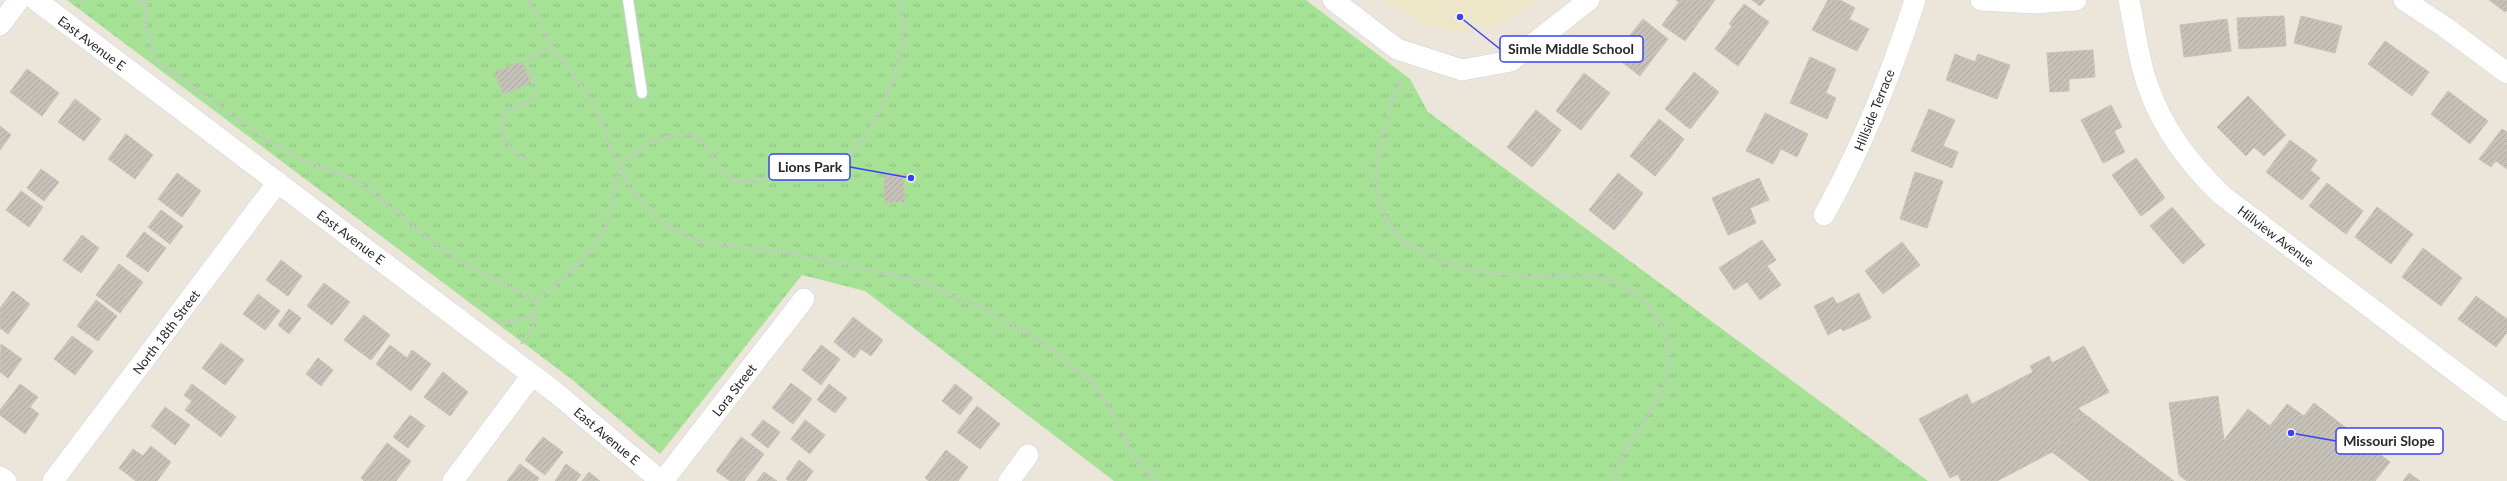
<svg xmlns="http://www.w3.org/2000/svg" width="2507" height="481" font-family="Lato,sans-serif">
	<style>
		.education { fill: #ede6c8 }
		.park { fill: url(#park-tufts) }
		.building { fill: url(#building-hatch); stroke: #c6c2b3 }
		.lines { fill: none; stroke-linecap: round; stroke-linejoin: round }
		.lane-casing { stroke: #cfd0e1; stroke-width: 12 }
		.street-casing { stroke: #cfd0e1; stroke-width: 22 }
		.path { stroke: #c7c7c7; stroke-width: 2.5; stroke-dasharray: 3 2; stroke-linecap: butt }
		.lane { stroke: #fff; stroke-width: 10 }
		.street { stroke: #fff; stroke-width: 21 }
		.labels { text-anchor: middle; dominant-baseline: central; stroke-width: 4; stroke-linejoin: round; paint-order: stroke }
		.street-label { font-size: 13px; fill: #282828; stroke: #fff }
		.leader { fill: none; stroke: #3842f9; stroke-width: 1.5 }
		.callout-dot { fill: #3842f9; stroke: #fff; stroke-width: 1.5 }
		.callout { fill: #fff; stroke: #3842f9; stroke-width: 1.5 }
		.callout-label { font-size: 14px; text-anchor: middle; font-weight: bold; fill: #282828 }
	</style>
	<defs>
		<pattern id="park-tufts" width="24" height="20" patternUnits="userSpaceOnUse"><rect width="24" height="20" fill="#a5e295"/><path d="M3 7l-1-3M5 7V3M7 7l1-3M15 17l-1-3M17 17v-4M19 17l1-3" fill="none" stroke="#8ec280"/></pattern>
		<pattern id="building-hatch" width="6" height="6" patternUnits="userSpaceOnUse"><rect width="6" height="6" fill="#c6c2b9"/><path d="M-1 1l2-2M0 6l6-6M5 7l2-2" fill="none" stroke="#aaa79f"/></pattern>
	</defs>
	<rect width="100%" height="100%" fill="#ebe6d9"/>
	<!-- education -->
	<path class="education" d="M1382,0H1539L1494,28L1454,31L1424,25Z"/>
	<!-- park -->
	<path class="park" d="M67,0H1306L1410,79L1428,112L1928,481H1114L865,291L802,275L660,454L570,378Z"/>
	<!-- building -->
	<path class="building" d="M1676,0H1715L1685,41L1662,25L1679,2Z
		M1752,0H1765L1760,6Z
		M1828,0H1840L1855,8L1849,19L1869,29L1857,51L1812,30Z
		M2489,0H2507V10L2505,12Z
		M1744,4L1769,22L1738,66L1715,49L1732,26L1729,24Z
		M2284,16L2286,46L2239,49L2237,18Z
		M2301,16L2342,26L2335,53L2294,43Z
		M1643,19L1668,39L1654,57L1628,38Z
		M2227,19L2231,51L2184,57L2180,25Z
		M1628,38L1654,57L1640,76L1614,56Z
		M2385,41L2429,72L2412,96L2368,64Z
		M2093,50L2095,77L2069,79V91L2050,92L2047,53Z
		M1955,54L1975,62L1978,54L2010,65L1997,99L1946,80Z
		M1810,57L1836,69L1826,93L1836,98L1827,119L1790,103Z
		M522,62L531,83L503,94L495,72Z
		M27,69L59,93L42,116L10,92Z
		M1694,72L1719,92L1705,110L1679,91Z
		M1584,73L1610,93L1595,112L1570,92Z
		M1679,91L1705,110L1690,129L1665,109Z
		M2448,91L2488,121L2470,144L2431,114Z
		M1570,92L1595,112L1581,130L1556,111Z
		M2248,96L2286,135L2264,156L2254,147L2246,156L2217,127Z
		M75,99L101,119L84,141L58,122Z
		M2111,105L2122,127L2114,131L2125,152L2103,163L2081,120Z
		M1929,109L1955,120L1943,146L1958,152L1952,168L1911,151Z
		M1536,110L1561,130L1547,149L1521,129Z
		M1765,113L1808,134L1797,157L1781,149L1773,164L1746,151Z
		M1659,119L1684,139L1670,158L1644,138Z
		M0,126L11,135L0,150Z
		M1521,129L1547,149L1532,167L1507,147Z
		M2502,129L2507,132V169L2496,161L2491,167L2479,159Z
		M126,134L153,155L135,179L108,159Z
		M1644,138L1670,158L1655,176L1630,156Z
		M2290,140L2317,160L2310,170L2320,178L2302,200L2266,172Z
		M2136,158L2165,198L2141,216L2112,175Z
		M41,169L59,182L44,201L27,188Z
		M1915,172L1943,181L1927,228L1900,219Z
		M177,173L201,191L182,217L158,199Z
		M1618,173L1643,193L1629,212L1603,192Z
		M903,174L905,202L885,203L884,175Z
		M1759,178L1769,200L1750,208L1756,223L1728,235L1712,198Z
		M2327,183L2363,211L2346,234L2309,206Z
		M21,191L43,207L29,227L6,210Z
		M1603,192L1629,212L1614,230L1589,210Z
		M2172,207L2205,245L2183,264L2150,226Z
		M2377,207L2413,234L2391,264L2355,237Z
		M161,210L183,226L170,244L148,227Z
		M144,232L166,248L148,272L126,256Z
		M82,235L99,248L81,273L63,260Z
		M1762,240L1776,260L1767,266L1781,285L1760,300L1747,282L1734,290L1719,268Z
		M1902,242L1920,265L1883,294L1865,271Z
		M2423,248L2462,278L2441,306L2402,277Z
		M281,260L302,276L288,296L266,280Z
		M119,264L143,282L120,313L96,295Z
		M324,283L350,302L332,325L307,306Z
		M13,291L30,304L8,334L0,328V308Z
		M1859,293L1871,318L1843,331L1841,328L1828,335L1814,306L1833,297L1837,304Z
		M258,294L280,311L265,330L243,314Z
		M2476,296L2507,319V332L2496,347L2458,319Z
		M96,300L117,316L98,341L77,326Z
		M289,309L301,318L289,334L278,325Z
		M364,315L390,335L371,360L344,340Z
		M853,317L883,340L871,356L861,349L854,358L834,342Z
		M72,336L93,351L75,375L54,359Z
		M221,343L244,360L225,385L202,368Z
		M1,344L22,359L8,378L0,372Z
		M390,345L407,358L412,350L431,364L411,391L376,364Z
		M821,345L840,359L821,385L802,370Z
		M2084,346L2109,392L2078,408L2082,412L2052,452L1997,481H1961L1958,474L1950,478L1919,419L1967,394L1972,404L2033,372L2030,366L2049,356L2052,363Z
		M318,358L333,370L321,386L306,374Z
		M443,372L468,392L450,416L424,397Z
		M791,383L812,399L793,424L772,408Z
		M20,384L38,397L30,407L39,414L25,434L0,415V410Z
		M192,384L236,417L221,437L185,410L192,401L184,395Z
		M829,384L847,398L835,413L817,400Z
		M955,384L973,398L960,415L942,401Z
		M2218,396L2224,440L2248,409L2270,426L2287,404L2304,416L2314,403L2390,462L2375,481H2187L2179,475L2169,403Z
		M977,406L1000,424L980,449L957,432Z
		M165,407L190,425L175,445L151,426Z
		M2082,412L2174,481H2090L2052,452Z
		M410,415L425,426L408,448L393,437Z
		M763,420L780,432L768,448L751,435Z
		M805,420L825,435L810,454L791,439Z
		M543,437L563,452L545,475L525,460Z
		M741,437L764,454L744,481H730L716,471Z
		M387,443L411,461L396,481H364L361,478Z
		M151,446L171,462L157,481H136L119,468L133,449L143,456Z
		M946,450L968,467L958,481H929L925,478Z
		M799,460L813,471L806,481H789L786,479Z
		M520,464L539,478L537,481H507Z
		M566,464L581,475L576,481H555Z
		M589,472L600,481H582Z
		M764,472L777,481H757Z
		M2409,473L2420,481H2403Z"/>
	<g class="lines">
		<!-- lane casing -->
		<g class="lane-casing">
			<path id="lane" d="M628,0L642,93"/>
		</g>
		<!-- street casing -->
		<g class="street-casing">
			<path id="street" d="M36,0L555,392L661,481
				M1333,0L1397,49L1462,70L1511,61L1589,0
				M1981,0L2034,3L2076,0
				M2129,0C2135,29 2138,59 2148,86C2163,130 2190,165 2223,196L2507,411
				M2404,0L2445,27L2507,73
				M0,25L19,0
				M1824,215C1862,147 1891,75 1915,0
				M0,477L6,481
				M53,481L278,182
				M453,481L532,375
				M663,481L804,299
				M1009,481L1028,455"/>
		</g>
		<!-- path -->
		<path class="path" d="M80,0H87
			M138,0L146,4L148,0
			M529,0L552,47L595,105L619,169L635,193L658,218L681,234L707,243L781,251L924,282L990,312L1044,343L1092,383L1106,401L1131,451L1140,465L1156,481
			M146,4L144,18L154,58L259,135L302,161L357,180L440,248L461,262L528,297L537,300
			M1401,80C1347,207 1380,265 1520,276C1549,278 1583,271 1611,281C1637,290 1659,311 1666,337C1679,387 1646,413 1625,452C1620,461 1616,470 1615,481
			M530,163C512,152 492,134 507,112C514,106 523,106 530,101C547,88 527,74 528,59L552,47
			M497,323L535,317
			M521,344L531,332L537,300C560,284 598,250 607,223C613,206 614,187 619,169C632,151 664,131 687,134C712,138 715,176 741,181C756,184 772,173 787,170C806,166 826,169 844,159C873,142 900,69 903,36C904,24 901,12 900,0"/>
		<!-- lane -->
		<use href="#lane" class="lane"/>
		<!-- street -->
		<use href="#street" class="street"/>
	</g>
	<g class="labels">
		<!-- street labels -->
		<g class="street-label">
			<text transform="translate(92 43) rotate(37)">East Avenue E</text>
			<text transform="translate(1874 110) rotate(-68)">Hillside Terrace</text>
			<text transform="translate(2276 236) rotate(37)">Hillview Avenue</text>
			<text transform="translate(351 237) rotate(37)">East Avenue E</text>
			<text transform="translate(166 332) rotate(-53)">North 18th Street</text>
			<text transform="translate(734 390) rotate(-52)">Lora Street</text>
			<text transform="translate(607 436) rotate(40)">East Avenue E</text>
		</g>
	</g>
	<!-- callouts -->
	<path class="leader" d="M1460 17L1500 49M911 178L850 167M2291 433L2336 441"/>
	<g class="callout-dot">
		<circle cx="1460" cy="17" r="4"/>
		<circle cx="911" cy="178" r="4"/>
		<circle cx="2291" cy="433" r="4"/>
	</g>
	<g class="callout">
		<rect x="1500" y="36" width="143" height="26" rx="4"/>
		<rect x="769" y="154" width="81" height="26" rx="4"/>
		<rect x="2336" y="428" width="107" height="26" rx="4"/>
	</g>
	<g class="callout-label">
		<text x="1571" y="54">Simle Middle School</text>
		<text x="810" y="172">Lions Park</text>
		<text x="2389" y="446">Missouri Slope</text>
	</g>
</svg>
